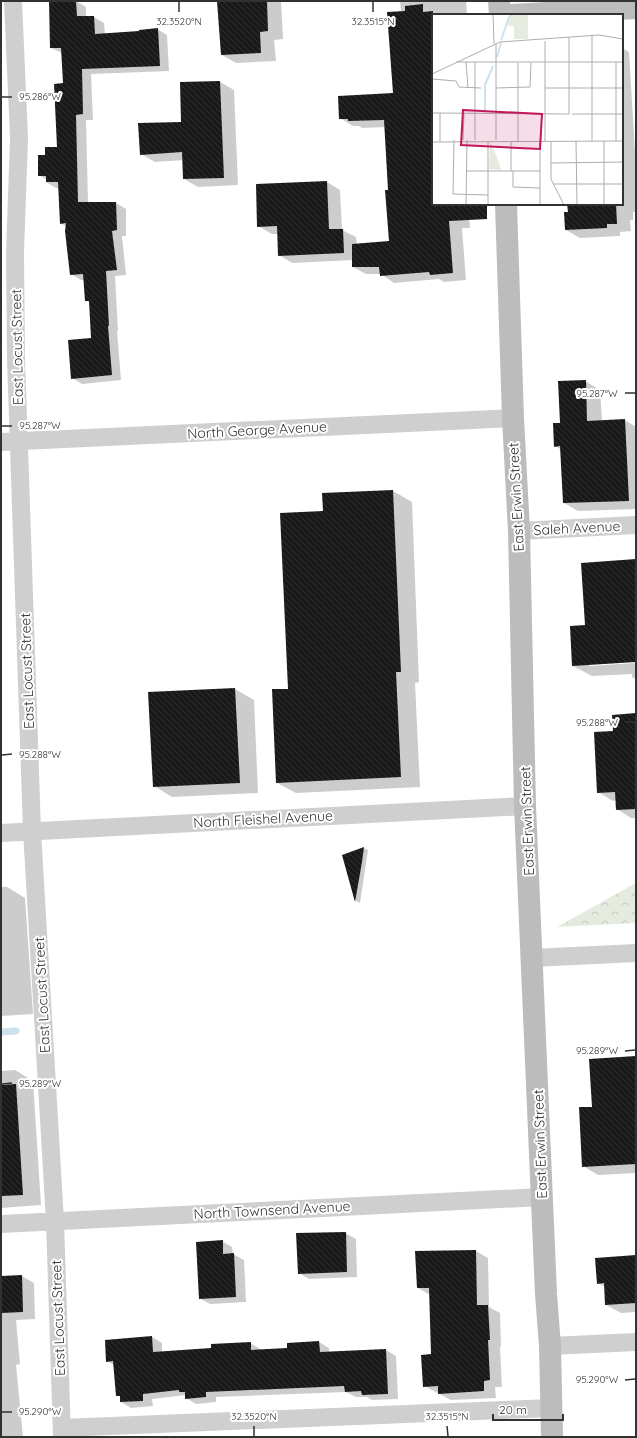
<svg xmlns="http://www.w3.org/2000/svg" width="637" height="1438" font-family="Quicksand,sans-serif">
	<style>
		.forest { fill: url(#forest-crowns) }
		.shadow { fill: #0003; fill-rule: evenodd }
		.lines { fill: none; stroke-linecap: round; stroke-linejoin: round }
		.stream { stroke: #cee2ed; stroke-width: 7 }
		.building { fill: url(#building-back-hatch) }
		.street { stroke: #cfcfcf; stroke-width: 18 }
		.secondary { stroke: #bcbcbc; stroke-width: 22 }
		.ticks { fill: none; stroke: #323232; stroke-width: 1.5 }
		.labels { text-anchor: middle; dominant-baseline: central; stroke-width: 4; stroke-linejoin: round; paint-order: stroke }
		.street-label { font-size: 14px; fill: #323232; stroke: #fff }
		.inset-river { fill: none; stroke: #cee2ed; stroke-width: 2 }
		.inset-road { fill: none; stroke: #adadad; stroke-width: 1 }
		.view { fill: #c2185b; fill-opacity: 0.15; stroke: #c2185b; stroke-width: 2 }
		.inset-edge { fill: none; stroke: #323232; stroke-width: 2 }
		.ticks-label { font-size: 10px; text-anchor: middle; fill: #323232; stroke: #fff; stroke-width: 4; stroke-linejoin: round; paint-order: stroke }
	</style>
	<defs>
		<pattern id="forest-crowns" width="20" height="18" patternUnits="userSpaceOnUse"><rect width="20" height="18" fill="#e5ebde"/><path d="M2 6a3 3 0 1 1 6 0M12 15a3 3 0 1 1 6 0" fill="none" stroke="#c5cabf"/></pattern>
		<pattern id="building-back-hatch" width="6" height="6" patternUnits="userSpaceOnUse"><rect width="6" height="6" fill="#191919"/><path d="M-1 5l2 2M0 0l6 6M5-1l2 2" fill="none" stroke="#323232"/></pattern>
	</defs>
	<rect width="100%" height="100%" fill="#fff"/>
	<!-- forest -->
	<path class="forest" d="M636,883V923L557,927Z"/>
	<!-- shadow -->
	<path class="shadow" d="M76,1L86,7V17H94L104,23L105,34L140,32L157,29L167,35L169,71L91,74L93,120H86L88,203H116L126,209V236H122L126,275L115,276L118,331H117L121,380L82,384L72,378L92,339L90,303L86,300L85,280H81L71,274L67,227L61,223L59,188H56L46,182L47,180L39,175L46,156L58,148L64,84L62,53L51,48Z
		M218,1H281L283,39L274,40L276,61L236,63L222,55Z
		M400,1H466L467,15H433V204H468L470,228H462L466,280L444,282L439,279L394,283L381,274H366L353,267V260L292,263L279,255L278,234H272L258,226L257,185L327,182L340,190L342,230L356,237L357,245L390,242L389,191L386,127L362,128L359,126H353L340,118L394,94L401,12Z
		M622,48L629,52L636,168V212H633V220H630L631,231L620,232V236L580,238L566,230L569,213L568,204H622Z
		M220,82L234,90L238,185L198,187L184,179V160L155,162L141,154L182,123Z
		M585,381L600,390L602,421L625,420L636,427V509L578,511L564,503L562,450L555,446L561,424Z
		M393,491L412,502L419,682L415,683L420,787L296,793L277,783L289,689L324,512Z
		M636,560V679L632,677V674L592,676L573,666L586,626ZM635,661V663L589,666V664Z
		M235,689L254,700L258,793L172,797L154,786L150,693Z
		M636,714V818H631L617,809L616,800L613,801L598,792L614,732Z
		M364,848L368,850L360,903L356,901L343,856Z
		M1,887H7L25,898L33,1014L1,1016Z
		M636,1057V1173L598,1175L583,1166L593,1108Z
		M15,1070L33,1081L41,1205L1,1208V1071Z
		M345,1233L356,1239L357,1277L309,1279L299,1273Z
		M222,1241L232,1247L233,1254L244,1260L246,1302L210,1304L199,1298Z
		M476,1251L488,1258L489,1307L500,1313L501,1347H500L502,1387H495L496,1398L451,1400L424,1386L432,1355L430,1295L418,1288L416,1252Z
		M636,1256V1312L621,1313L606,1305L605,1287L598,1283Z
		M22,1276L34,1283L35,1319L16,1320L20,1364L16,1365L23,1437H1V1277Z
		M152,1337L162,1343V1352L212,1349L250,1343L260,1349V1350L289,1349L319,1342L329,1348V1353L386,1350L396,1356L398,1399L372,1400L367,1397H356L346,1392L216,1397V1402L196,1404L186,1398V1395L152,1399L153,1406L131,1408L121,1402V1397L117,1395L114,1365L107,1361Z
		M491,1436L493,1437H458Z"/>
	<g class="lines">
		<!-- stream -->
		<path class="stream" d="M1,1032L16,1031"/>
	</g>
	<!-- building -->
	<path class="building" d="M49,1H76L77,16H94L95,34L139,31V30L158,28L160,66L82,69L83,114L76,115L78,202H116L117,230L112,231L117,270L106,271L109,326H108L112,375L71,379L68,340L91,338L89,301H85L83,274L70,275L65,231L66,223L60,224L58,182H46V176H38V155H45V147H57L54,84L63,83L61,48H50Z
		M217,1H267L268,31L260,32L261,53L221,55Z
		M423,4V12L433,11V204H487V219L449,221L453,273L430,275L429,272L380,276L379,267H352V244L389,241L385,190H388L384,120L348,121V119H339L338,96L393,93L387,12L405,11V6Z
		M220,81L224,178L183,179L182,152L140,155L138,123L181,122L180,82Z
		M327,181L329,229H343L344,253L278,256L277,226L257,227L256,184Z
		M567,204H616L617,224H607V228L565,230L564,212H568Z
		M586,380L587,421L625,419L629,501L563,503L560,446L554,447L553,423H560L558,381Z
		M393,490L401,672H396L401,777L276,783L272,689H288L280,513L323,511L322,493Z
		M636,559V662L572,666L570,626L585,625L581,563Z
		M235,688L240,783L153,787L148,692Z
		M636,713V809L616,810L615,792L597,793L594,732L613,731L612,715Z
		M364,847L362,862L355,902L342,855Z
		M636,1056V1164L582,1167L579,1107H592L589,1059Z
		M16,1084L23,1195L1,1196V1085Z
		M346,1232L347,1272L298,1274L296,1233Z
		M223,1240V1254L234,1253L236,1297L199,1299L196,1242Z
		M476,1250L477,1305H488L490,1340H488L490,1380L484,1381V1391L438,1394V1386L423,1387L421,1355L431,1354L429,1288H417L415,1251Z
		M636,1255V1303L605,1305L604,1283L597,1284L595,1258Z
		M22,1275L23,1312L1,1313V1276Z
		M152,1336L153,1352L211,1348V1344L251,1342V1350L287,1348V1343L319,1341L320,1352L386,1349L388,1394L362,1395L361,1391L345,1392L344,1386L206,1392V1397L185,1399V1392H179V1390L143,1394V1401L120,1402V1396H116L113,1361L106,1362L105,1340Z"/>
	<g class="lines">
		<!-- street -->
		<path class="street" d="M13,1L19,138L15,253L16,359L32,831L55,1221L62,1437
			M1,442L513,418
			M519,531L636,525
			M1,833L525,806
			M532,958L636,953
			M1,1224L542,1197
			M550,1346L636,1342
			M62,1428L551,1408"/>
		<!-- secondary -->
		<path class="secondary" d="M499,1L500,15
			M511,15L636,8
			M506,204L513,418L519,531L525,806L546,1294L550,1346L552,1437"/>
	</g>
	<!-- ticks -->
	<path class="ticks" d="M179,2V12M373,2V12M2,97H12M625,393H635M2,426H12M625,722H635M2,755L12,754M625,1051L635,1050M2,1084L12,1083M625,1380L635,1379M2,1412H12M254,1426V1436M447,1426L448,1436"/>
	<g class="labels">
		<!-- street labels -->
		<g class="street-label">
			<text transform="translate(17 347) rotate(-91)">East Locust Street</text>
			<text transform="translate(257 430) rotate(-3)">North George Avenue</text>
			<text transform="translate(516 497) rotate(-93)">East Erwin Street</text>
			<text transform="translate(577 528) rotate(-3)">Saleh Avenue</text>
			<text transform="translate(27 671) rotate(-92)">East Locust Street</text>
			<text transform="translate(263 819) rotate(-3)">North Fleishel Avenue</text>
			<text transform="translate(527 821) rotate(-92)">East Erwin Street</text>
			<text transform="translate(42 995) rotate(-93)">East Locust Street</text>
			<text transform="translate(540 1144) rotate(-92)">East Erwin Street</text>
			<text transform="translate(272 1210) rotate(-3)">North Townsend Avenue</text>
			<text transform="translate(58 1318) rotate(-92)">East Locust Street</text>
		</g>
	</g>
	<!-- overview -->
	<g transform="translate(432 14)">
		<rect width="191" height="191" fill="#fff"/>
		<path d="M78,0H96V25H82V12L73,11ZM58,128L65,143L69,156L57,155Z" fill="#e5ebde"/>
		<path class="inset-river" d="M69,26L77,3L81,0M65,43L69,29M53,98V71L61,52"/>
		<path class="inset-road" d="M61,0L62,30M113,27V127M64,30V126M24,48H191M34,48L36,74M43,48V126M0,60L68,28L167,21L191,25M0,65L24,67L27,73L49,74M64,74L98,73L99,49M113,74H191M0,99L137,100V23M140,100H191M22,126L21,180L56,181M31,126L32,99M8,127V99M86,127V49M108,127V191M144,127L145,191M160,127V21M172,127V191M184,127V48M0,128L191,127M119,128V165L132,191M119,149L191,148M35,157H108M79,157V128M81,157V173L108,174M121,170H191M34,191L35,126M56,191V128"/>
		<path class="view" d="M31,96L110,100L108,135L29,131Z"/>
		<rect width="191" height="191" class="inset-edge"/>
	</g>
	<g class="ticks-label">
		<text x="179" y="25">32.3520°N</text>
		<text x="373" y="25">32.3515°N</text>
		<text x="40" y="100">95.286°W</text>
		<text x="597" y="397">95.287°W</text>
		<text x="40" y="429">95.287°W</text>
		<text x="597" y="726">95.288°W</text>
		<text x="40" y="758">95.288°W</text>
		<text x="597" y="1054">95.289°W</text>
		<text x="40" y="1087">95.289°W</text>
		<text x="597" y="1383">95.290°W</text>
		<text x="40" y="1415">95.290°W</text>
		<text x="254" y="1420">32.3520°N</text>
		<text x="447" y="1420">32.3515°N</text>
	</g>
	<!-- border -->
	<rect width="637" height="1438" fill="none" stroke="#323232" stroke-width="4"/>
	<!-- scale -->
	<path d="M493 1414v6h70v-6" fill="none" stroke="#323232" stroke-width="2"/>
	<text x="499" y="1414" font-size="12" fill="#323232" stroke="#ffffff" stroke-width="3" paint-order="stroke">20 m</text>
</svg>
